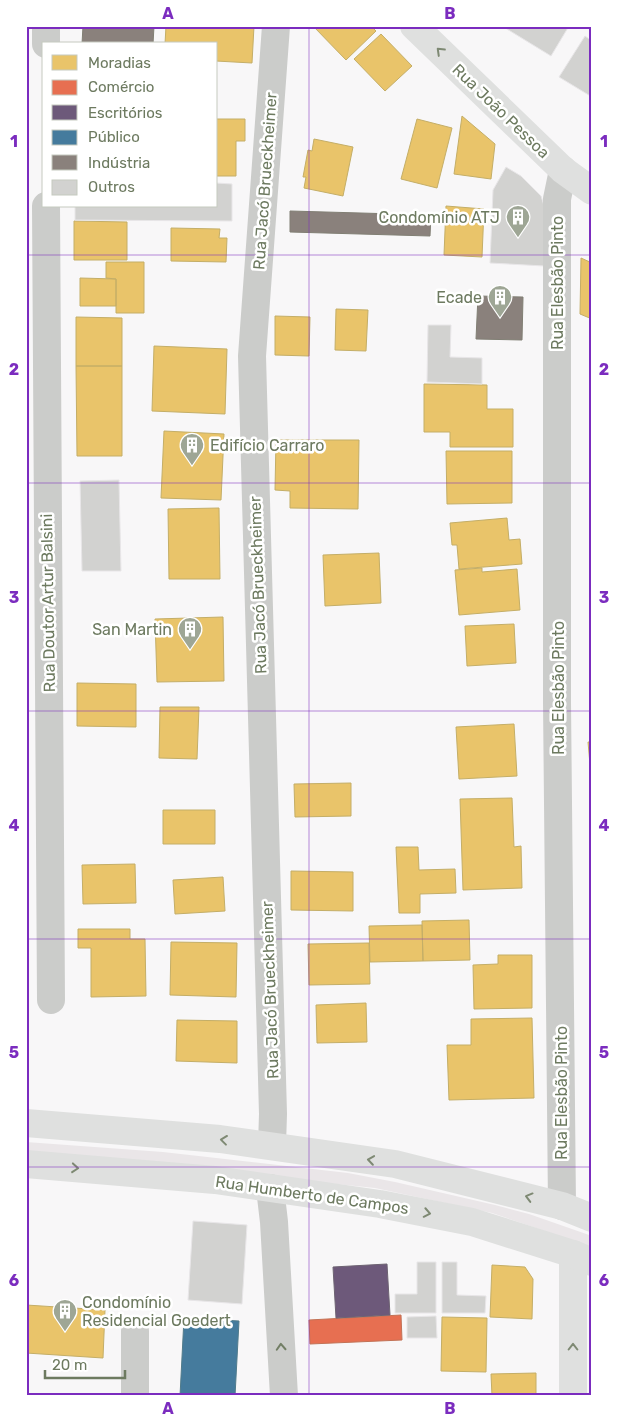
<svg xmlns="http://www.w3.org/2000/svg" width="618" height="1422" font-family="Rubik,sans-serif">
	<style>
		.green { fill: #eae6e8 }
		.homes { fill: #e9c46a; stroke: #c4ae67 }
		.shops { fill: #e76f51; stroke: #c27256 }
		.offices { fill: #6d597a; stroke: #6d6372 }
		.public { fill: #457b9d; stroke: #517b8b }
		.industry { fill: #8a817c; stroke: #817f74 }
		.building { fill: #d2d2d0; stroke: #e8e6e8 }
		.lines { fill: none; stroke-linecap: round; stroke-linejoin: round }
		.street { stroke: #cbccca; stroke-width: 28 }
		.secondary { stroke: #dfe0df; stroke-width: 28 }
		.primary { stroke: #dfe0df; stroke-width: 28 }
		.oneway { stroke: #7e8973 }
		.oneway2 { stroke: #727e65 }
		.grid { fill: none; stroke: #7b2cbf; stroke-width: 1; stroke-opacity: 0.55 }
		.labels { text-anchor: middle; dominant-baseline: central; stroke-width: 5; stroke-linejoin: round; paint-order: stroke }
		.street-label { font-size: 16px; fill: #6d7a60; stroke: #fff }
		.poi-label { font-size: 16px; fill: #6d7a60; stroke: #fff; text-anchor: end }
		.neatline { fill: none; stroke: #7b2cbf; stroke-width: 2 }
		.grid-label { font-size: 16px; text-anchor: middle; font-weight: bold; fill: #7b2cbf }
	</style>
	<rect width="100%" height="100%" fill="#f8f7f8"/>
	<!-- green -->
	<path class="green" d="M26,1142L163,1152L348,1173L395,1182L495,1205L529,1214L592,1236V1247L492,1213L375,1188L26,1152Z"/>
	<!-- homes -->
	<path class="homes" d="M166,26H254L252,63L216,61V44H165Z
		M315,26H371L376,31L346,60L314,27Z
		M381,34L412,66L385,91L354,59Z
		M462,116L495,144L491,179L454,174Z
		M216,119H245V141H236V176H216Z
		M417,119L452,128L437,188L401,179Z
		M314,139L353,147L343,196L304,188L306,177H303L308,150L312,151Z
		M446,206L484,209L482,257L444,255Z
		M74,221L127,222V260H74Z
		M171,228L220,229L219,238H227L226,262L171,261Z
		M581,258L592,263V319L580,314Z
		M106,262H144V313H116V279L106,278Z
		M80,278L116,279V306H80Z
		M336,309L368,310L366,351L335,350Z
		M275,316L310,317L309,356L275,355Z
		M76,317L122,318V366H76Z
		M154,346L227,349L225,414L152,411Z
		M76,366H122V456H77Z
		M591,367H592V416Z
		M424,384L487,385V409H513V447H450V432H424Z
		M164,431L224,434L221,500L161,498Z
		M276,440H359L358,509L290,508V491L275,490Z
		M446,451H512V503L447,504Z
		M219,508L220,579H169L168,509Z
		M591,515H592V552H591Z
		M507,518L509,540L520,539L522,564L459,569L457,545H452L450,523Z
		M379,553L381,603L325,606L323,555Z
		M482,568V572L517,569L520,610L459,615L455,570Z
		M590,576H592V608Z
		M223,617L224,681L157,682L155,619Z
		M514,624L516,663L467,666L465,626Z
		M77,683L136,684V727L77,726Z
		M160,707H199L197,759L159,758Z
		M514,724L517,776L459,779L456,727Z
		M588,742H592V787Z
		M351,783V816L295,817L294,784Z
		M512,798L514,847L521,846L522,888L463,890L460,799Z
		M163,810H215V844H163Z
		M396,847H418L419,870L455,869L456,893L420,894V913H399Z
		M135,864L136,903L83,904L82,865Z
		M291,871L353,872V911L291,910Z
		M223,877L225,911L175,914L173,880Z
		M469,920L470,960L423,961L422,921Z
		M422,925L423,961L370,962L369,926Z
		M78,929H130V939H145L146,996L91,997V948H78Z
		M171,942L237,943L236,997L170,995Z
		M369,943L370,984L309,985L308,944Z
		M498,955H532V1008L474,1009L473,965L498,964Z
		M366,1003L367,1042L317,1043L316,1005Z
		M532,1018L534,1098L449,1100L447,1045H471V1019Z
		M177,1020L237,1021V1063L176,1061Z
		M492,1265L525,1267L533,1279L532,1319L490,1317Z
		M26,1305L105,1310L103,1358L26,1353Z
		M442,1317L487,1318L486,1372L441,1371Z
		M536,1373V1396H492L491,1374Z"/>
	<!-- shops -->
	<path class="shops" d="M401,1315L402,1340L310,1344L309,1320Z"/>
	<!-- offices -->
	<path class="offices" d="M387,1264L390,1315L336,1318L333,1267Z"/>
	<!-- public -->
	<path class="public" d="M184,1318L239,1321L235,1396H180Z"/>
	<!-- industry -->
	<path class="industry" d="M83,26H154L153,44H82Z
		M290,211L431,215L430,236L290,232Z
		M478,296L523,297L522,340L476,339Z"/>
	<!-- building -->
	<path class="building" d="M502,26H569L551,56Z
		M585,36L592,41V97L559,77Z
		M506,167L521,176L541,196L546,212L544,266L490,263L493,190Z
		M216,183L232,184V221L75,220V206H216Z
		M428,325H451L450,357L482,358V384L427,382Z
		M119,480L121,571H82L80,481Z
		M193,1221L247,1225L242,1304L188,1300Z
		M417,1262H436V1313H395V1294H417Z
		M442,1262H457V1295L486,1296L485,1313H442Z
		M436,1316L437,1338H407V1317Z"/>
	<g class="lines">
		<!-- street -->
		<path class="street" d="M46,26V44
			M46,206L51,1000
			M272,1145L273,1114L252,356L276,26
			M270,1188L274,1222L284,1396
			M562,1206L557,702V199L563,170
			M135,1331V1396"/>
		<!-- secondary -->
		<path class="secondary" d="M414,26L563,170L592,191
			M573,1396V1254"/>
		<!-- primary -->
		<path class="primary" d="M26,1123L220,1139L395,1164L562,1206L592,1218
			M26,1164L215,1180L380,1204L472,1222L573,1254L592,1262"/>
	</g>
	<!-- one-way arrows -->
	<defs><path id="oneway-chevron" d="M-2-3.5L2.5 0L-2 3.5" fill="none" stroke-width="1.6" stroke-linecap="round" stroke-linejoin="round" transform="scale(1.25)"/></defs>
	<g class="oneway">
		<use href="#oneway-chevron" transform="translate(440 51) rotate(-136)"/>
		<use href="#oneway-chevron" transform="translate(224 1140) rotate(-173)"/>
		<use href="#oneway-chevron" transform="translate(371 1160) rotate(-172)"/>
		<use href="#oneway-chevron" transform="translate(75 1168) rotate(5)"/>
		<use href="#oneway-chevron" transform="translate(529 1197) rotate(-165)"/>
		<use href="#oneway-chevron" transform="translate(427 1213) rotate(11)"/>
		<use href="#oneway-chevron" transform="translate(573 1347) rotate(-90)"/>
	</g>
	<use class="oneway2" href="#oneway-chevron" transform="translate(281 1347) rotate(-93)"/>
	<!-- grid -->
	<path class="grid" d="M309,26V1396M26,255H592M26,483H592M26,711H592M26,939H592M26,1167H592"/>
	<!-- icons -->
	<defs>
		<g id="building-pin" transform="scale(1.25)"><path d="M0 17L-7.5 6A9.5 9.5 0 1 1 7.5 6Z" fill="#9ea695" stroke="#fff"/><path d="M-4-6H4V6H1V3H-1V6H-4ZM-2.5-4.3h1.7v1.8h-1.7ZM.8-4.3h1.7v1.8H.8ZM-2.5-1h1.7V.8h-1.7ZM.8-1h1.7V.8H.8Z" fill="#fff"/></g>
	</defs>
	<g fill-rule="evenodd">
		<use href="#building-pin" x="518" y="217"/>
		<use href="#building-pin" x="500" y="297"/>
		<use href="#building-pin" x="192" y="445"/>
		<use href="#building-pin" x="190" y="629"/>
		<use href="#building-pin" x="65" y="1311"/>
	</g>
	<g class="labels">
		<!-- street labels -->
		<g class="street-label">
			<text transform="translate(501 111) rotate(44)">Rua João Pessoa</text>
			<text transform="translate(265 181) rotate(-86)">Rua Jacó Brueckheimer</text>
			<text transform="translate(557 283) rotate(-90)">Rua Elesbão Pinto</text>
			<text transform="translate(258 585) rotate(-92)">Rua Jacó Brueckheimer</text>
			<text transform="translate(48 603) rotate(-91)">Rua Doutor Artur Balsini</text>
			<text transform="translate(558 688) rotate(-90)">Rua Elesbão Pinto</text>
			<text transform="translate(270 990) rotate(-92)">Rua Jacó Brueckheimer</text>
			<text transform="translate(561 1093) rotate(-90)">Rua Elesbão Pinto</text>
			<text transform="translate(312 1195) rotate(8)">Rua Humberto de Campos</text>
		</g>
		<!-- poi labels -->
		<g class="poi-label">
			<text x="500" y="217">Condomínio ATJ</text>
			<text x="482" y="297">Ecade</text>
			<text x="210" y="445" text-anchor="start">Edifício Carraro</text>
			<text x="172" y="629">San Martin</text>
			<text x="82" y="1302" text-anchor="start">Condomínio<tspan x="82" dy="18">Residencial Goedert</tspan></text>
		</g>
	</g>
	<!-- border -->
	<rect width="618" height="1422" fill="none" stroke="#ffffff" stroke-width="55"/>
	<!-- legend -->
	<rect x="42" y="42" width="175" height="165" fill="#ffffff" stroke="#c5cabf"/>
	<rect x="52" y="55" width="25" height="15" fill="#e9c46a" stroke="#c5cabf"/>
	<text x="88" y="68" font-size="15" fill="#6d7a60">Moradias</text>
	<rect x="52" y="80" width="25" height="15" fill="#e76f51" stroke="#c5cabf"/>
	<text x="88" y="92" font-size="15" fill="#6d7a60">Comércio</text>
	<rect x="52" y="105" width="25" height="15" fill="#6d597a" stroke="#c5cabf"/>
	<text x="88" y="118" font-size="15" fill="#6d7a60">Escritórios</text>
	<rect x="52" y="130" width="25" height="15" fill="#457b9d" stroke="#c5cabf"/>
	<text x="88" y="142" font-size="15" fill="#6d7a60">Público</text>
	<rect x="52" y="155" width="25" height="15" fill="#8a817c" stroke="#c5cabf"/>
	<text x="88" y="168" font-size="15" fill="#6d7a60">Indústria</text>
	<rect x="52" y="180" width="25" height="15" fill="#d2d2d0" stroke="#c5cabf"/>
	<text x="88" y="192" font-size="15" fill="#6d7a60">Outros</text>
	<!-- scale -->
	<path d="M45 1370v8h80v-8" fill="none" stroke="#6d7a60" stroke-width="2.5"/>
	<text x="52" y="1370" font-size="15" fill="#6d7a60" stroke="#ffffff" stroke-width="4" paint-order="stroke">20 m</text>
	<rect x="28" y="28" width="562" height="1366" class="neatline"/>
	<g class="grid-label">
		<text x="168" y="19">A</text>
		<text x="450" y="19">B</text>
		<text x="14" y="147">1</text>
		<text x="604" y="147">1</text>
		<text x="14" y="375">2</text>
		<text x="604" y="375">2</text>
		<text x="14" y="603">3</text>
		<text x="604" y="603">3</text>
		<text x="14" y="831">4</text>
		<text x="604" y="831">4</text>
		<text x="14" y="1058">5</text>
		<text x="604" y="1058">5</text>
		<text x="14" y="1286">6</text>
		<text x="604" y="1286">6</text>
		<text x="168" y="1414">A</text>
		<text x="450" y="1414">B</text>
	</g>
</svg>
